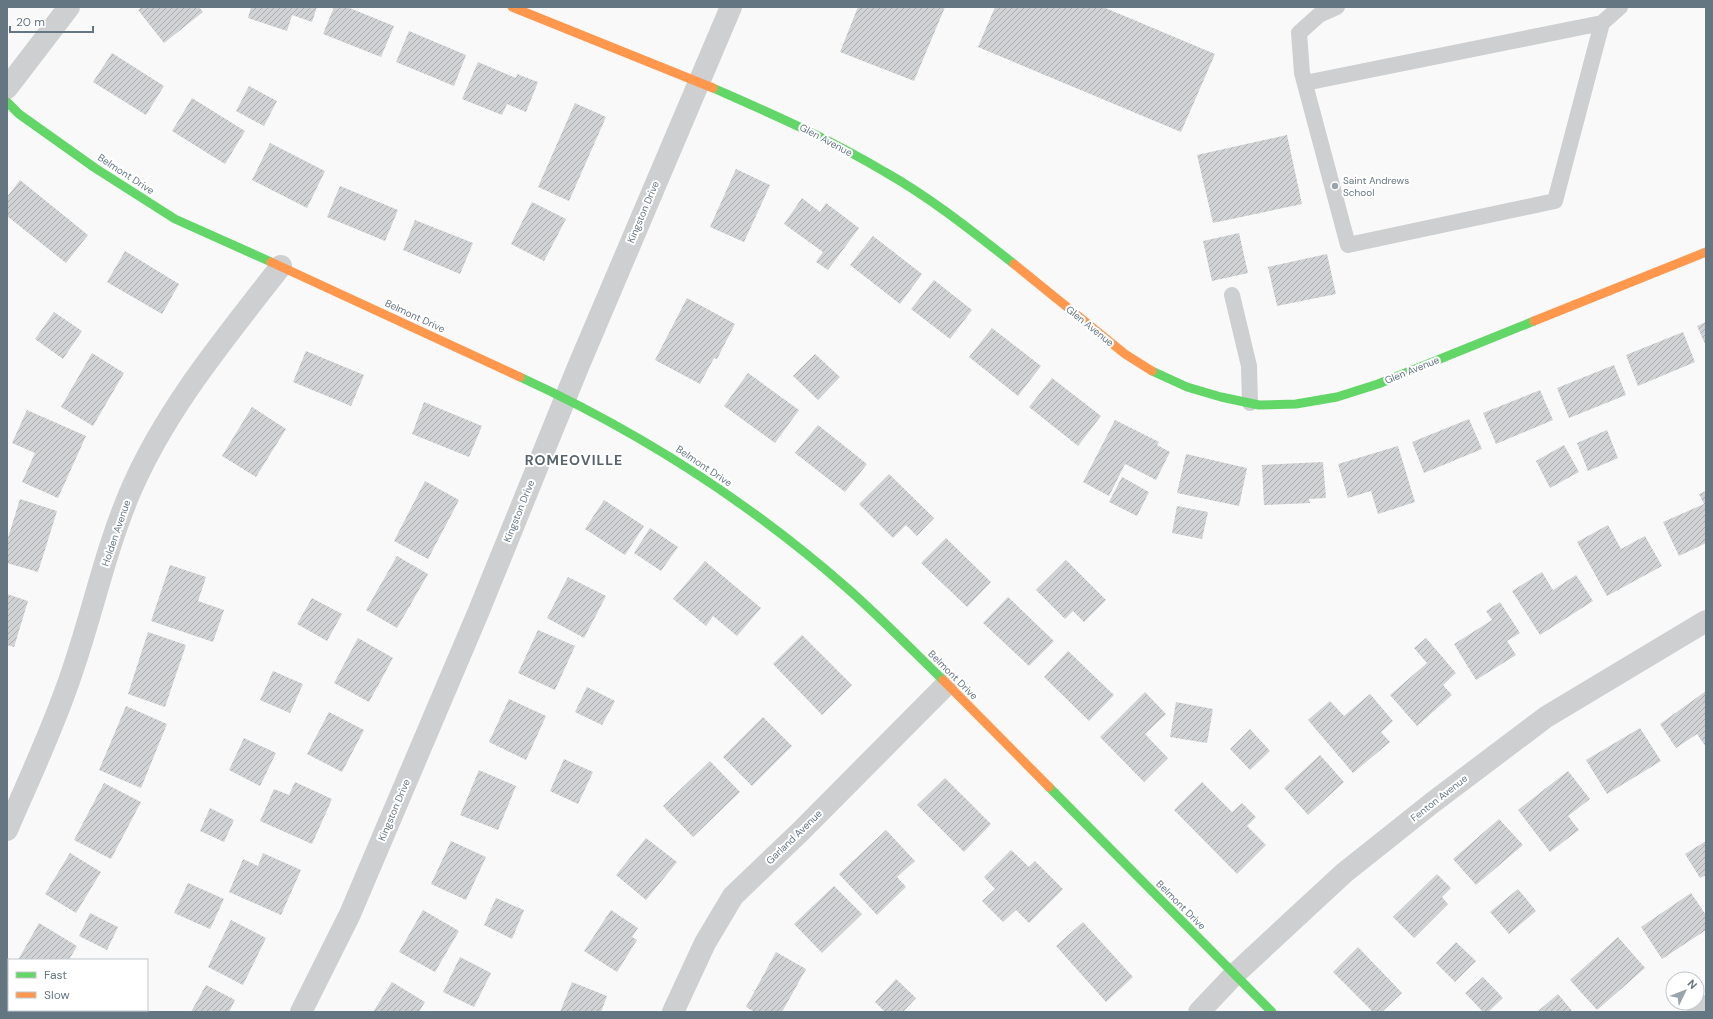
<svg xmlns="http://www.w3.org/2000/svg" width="1713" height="1019" font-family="'DM Sans',sans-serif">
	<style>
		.building { fill: url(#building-hatch) }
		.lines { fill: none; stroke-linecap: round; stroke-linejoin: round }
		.lane { stroke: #cecfd0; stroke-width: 16 }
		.street { stroke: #cecfd0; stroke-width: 22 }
		.fast { stroke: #63d668; stroke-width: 9 }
		.slow { stroke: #ff974d; stroke-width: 9 }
		.poi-dot { fill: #99a4ac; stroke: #fff; stroke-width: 1.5 }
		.labels { text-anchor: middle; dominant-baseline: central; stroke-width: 4; stroke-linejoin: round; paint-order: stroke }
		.street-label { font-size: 10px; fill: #657683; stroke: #fff }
		.poi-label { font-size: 10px; fill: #657683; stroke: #fff; text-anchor: start }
		.district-label { font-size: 14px; font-weight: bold; letter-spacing: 1px; fill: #57646e; stroke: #fff }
	</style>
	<defs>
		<pattern id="building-hatch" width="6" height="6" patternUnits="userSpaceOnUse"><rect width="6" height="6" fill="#d0d2d3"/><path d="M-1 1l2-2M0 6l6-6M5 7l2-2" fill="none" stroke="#acafb1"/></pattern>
	</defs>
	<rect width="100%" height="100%" fill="#f9f9f9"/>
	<!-- building -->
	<path class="building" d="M142,7H199L203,12L164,43L138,10Z
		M251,7H317L312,22L292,15L287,31L248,18Z
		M334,7H347L394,26L381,57L323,34Z
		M858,7H945L914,81L840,52Z
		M995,7H1103L1215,54L1181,132L978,47Z
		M409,31L466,55L454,86L396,62Z
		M112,53L164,86L146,115L93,82Z
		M478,62L516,78L517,74L538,82L526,112L507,104L502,115L462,99Z
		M249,86L277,101L264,126L236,111Z
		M192,98L245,131L225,164L172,131Z
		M575,103L606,117L569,201L538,187Z
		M1287,135L1302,204L1213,223L1197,155Z
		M270,143L325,171L307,208L252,180Z
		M736,169L770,185L744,242L710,227Z
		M20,180L88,235L66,263L7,216V197Z
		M340,186L398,210L385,241L327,217Z
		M802,198L820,212L826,203L859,228L828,270L816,262L823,252L784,224Z
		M532,202L566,219L544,261L511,244Z
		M415,220L473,243L460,274L403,250Z
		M1239,233L1248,273L1212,281L1203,241Z
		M873,236L922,274L900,304L850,265Z
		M125,251L179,284L162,314L107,282Z
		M1327,254L1336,294L1277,306L1268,267Z
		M934,280L972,310L950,339L911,309Z
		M687,298L735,324L717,359L714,358L700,384L655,360Z
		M54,312L82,331L63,359L35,339Z
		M1706,322V346L1697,326Z
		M992,328L1041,366L1018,396L969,357Z
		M1683,332L1695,362L1638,386L1626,355Z
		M306,351L364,375L351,406L293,382Z
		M92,353L124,373L93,426L61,407Z
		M815,354L840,377L818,400L793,376Z
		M1614,365L1626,395L1569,418L1557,388Z
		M748,373L799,410L775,443L724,406Z
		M1052,378L1101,416L1078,446L1029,407Z
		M1540,390L1553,420L1496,444L1483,413Z
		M424,402L482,426L469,457L412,434Z
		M252,407L286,429L256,477L222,456Z
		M27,410L86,436L58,498L22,482L35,453L12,443Z
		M1469,419L1482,449L1424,473L1412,442Z
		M1115,420L1159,442L1157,445L1170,452L1156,480L1125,464L1109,496L1083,482Z
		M818,425L867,464L845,492L795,453Z
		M1607,430L1618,458L1588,471L1577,443Z
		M1564,445L1579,472L1550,488L1536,461Z
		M1398,446L1415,502L1378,514L1371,491L1348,498L1338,464Z
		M1186,454L1247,468L1239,506L1177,493Z
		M1323,462L1326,498L1309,499L1310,503L1264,505L1262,465Z
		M889,474L934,518L917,536L906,525L893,538L859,504Z
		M1122,477L1149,492L1137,516L1109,502Z
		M425,481L459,500L428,559L394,541Z
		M1706,491V543L1679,556L1663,522L1704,504L1699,494Z
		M20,499L57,511L38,572L7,563V541Z
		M604,500L644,526L625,555L585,529Z
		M1177,506L1208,512L1202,539L1172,533Z
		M1608,525L1621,549L1645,536L1662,566L1607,596L1577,542Z
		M650,528L678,547L661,571L634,553Z
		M946,538L991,582L967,607L921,563Z
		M397,556L428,574L397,628L366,610Z
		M1066,560L1106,600L1084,622L1073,611L1065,619L1036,590Z
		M705,561L761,608L737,636L713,616L706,626L673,599Z
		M170,565L206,577L198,601L224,610L213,642L151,621Z
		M1542,572L1553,590L1576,575L1593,601L1540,635L1512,591Z
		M568,577L606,596L584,638L547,618Z
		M7,594L28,601L14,647L7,645Z
		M1008,597L1054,641L1029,666L983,623Z
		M312,598L342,614L327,641L297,624Z
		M1500,602L1520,633L1507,641L1516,655L1476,680L1454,644L1492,620L1486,611Z
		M538,630L575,646L555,690L518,673Z
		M148,632L186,645L165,707L128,694Z
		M802,635L852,685L822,715L773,664Z
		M358,638L393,658L369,702L334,683Z
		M1426,638L1456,673L1443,685L1452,695L1417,726L1390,695L1427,663L1414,648Z
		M1068,651L1114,695L1089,721L1044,677Z
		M273,671L303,684L290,713L260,700Z
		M587,687L615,701L602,725L575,712Z
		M1706,691V747L1697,734L1676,748L1660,724Z
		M1145,692L1166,714L1145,734L1168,758L1144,782L1100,737Z
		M1370,694L1393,721L1381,732L1390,742L1353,773L1308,720L1330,701L1344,716Z
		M509,699L546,716L526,760L489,742Z
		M1176,702L1213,709L1207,743L1170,737Z
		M126,706L167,724L141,788L99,770Z
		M329,712L364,730L342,772L307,754Z
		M763,717L792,746L752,786L723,757Z
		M1640,728L1661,761L1607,794L1586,760Z
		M1250,729L1270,751L1250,770L1230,749Z
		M244,738L276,753L260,786L229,770Z
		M1320,755L1344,782L1308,815L1284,788Z
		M564,759L593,772L578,804L550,791Z
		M710,761L740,792L693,837L663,806Z
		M479,770L516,786L498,830L460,815Z
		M1568,771L1590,799L1568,816L1579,830L1550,852L1518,810Z
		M945,778L991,824L964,852L917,805Z
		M295,782L332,799L312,844L260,821L274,789L289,795Z
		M1202,782L1232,812L1242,803L1256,817L1247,826L1266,845L1237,874L1174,810Z
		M104,783L141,802L111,859L74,840Z
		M210,808L234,820L224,842L200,831Z
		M1499,819L1523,845L1476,885L1453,859Z
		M886,830L915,861L897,877L906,887L877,915L839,874Z
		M646,838L677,862L646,900L616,875Z
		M451,841L486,857L466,900L431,884Z
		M1706,841V875L1700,878L1685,854Z
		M1011,850L1029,867L1035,861L1063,889L1029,923L1016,910L1003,922L982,901L995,889L984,877Z
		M70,853L101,872L76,913L45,894Z
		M263,853L301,870L281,915L229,892L243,859L258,866Z
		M1437,874L1451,888L1442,897L1448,904L1414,938L1393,917Z
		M188,883L224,899L210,929L174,913Z
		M834,886L862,914L822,953L794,924Z
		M1518,889L1536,911L1509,934L1490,912Z
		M1691,893L1706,915V930L1662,959L1641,927Z
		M496,898L524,910L512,939L484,925Z
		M423,910L459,931L435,972L399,952Z
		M611,910L638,928L632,937L637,940L617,972L584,951Z
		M90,913L118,927L107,950L79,936Z
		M231,920L266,938L243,985L208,967Z
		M1083,922L1133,977L1106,1002L1056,946Z
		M39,923L77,946L69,960H18Z
		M1618,937L1645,968L1597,1010L1570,980Z
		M1456,942L1476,961L1455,982L1436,963Z
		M1358,947L1402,993L1382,1012H1373L1333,972Z
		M776,952L806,969L782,1012H755L746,1007Z
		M460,957L491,973L474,1007L443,992Z
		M1483,977L1503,998L1488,1012H1483L1465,993Z
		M896,979L916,998L903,1012H885L875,1002Z
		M392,982L425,1002L419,1012H373Z
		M572,982L607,996L601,1012H560Z
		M206,985L235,1000L229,1012H191Z
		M1558,994L1573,1012H1537Z
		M7,995L9,996V1010H32L35,1012H7Z"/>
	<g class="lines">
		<!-- lane -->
		<path class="lane" d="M1337,7L1319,15L1299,33L1302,73L1348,245L1555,201L1602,23L1620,7
			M1305,83L1602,23
			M1232,295L1249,366L1250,403"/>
		<!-- street -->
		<path class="street" d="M7,88L69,7
			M7,830C27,784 48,739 65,692C90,626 103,555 131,490C167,407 226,337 281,266
			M301,1012L350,914L478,613L578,367L731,7
			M673,1012L705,943L733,896L800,832L947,684
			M1199,1012L1235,974L1344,873L1432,803L1546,717L1706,621
			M1698,1012L1706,1006"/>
		<!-- fast -->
		<path class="fast" d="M713,88C772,114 830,139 885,172C931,198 972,231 1014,264
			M7,102L19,114L95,168L175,219L271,262
			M1152,371L1187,387L1221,397L1259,405L1296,404L1337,397L1378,384L1534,321
			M520,377C638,431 749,502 847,588C880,617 911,649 943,680
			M1049,787L1272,1012"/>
		<!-- slow -->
		<path class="slow" d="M512,7L713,88
			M271,262L520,377
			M1014,264L1125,354L1152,371
			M1534,321L1706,252
			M943,680L1049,787"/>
	</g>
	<!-- markers -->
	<circle class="poi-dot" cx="1335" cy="186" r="4"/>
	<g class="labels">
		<!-- street labels -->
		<g class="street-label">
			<text transform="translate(826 140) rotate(28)">Glen Avenue</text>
			<text transform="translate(126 174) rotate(33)">Belmont Drive</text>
			<text transform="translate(643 212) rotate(-67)">Kingston Drive</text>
			<text transform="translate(415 316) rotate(25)">Belmont Drive</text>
			<text transform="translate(1090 326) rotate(39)">Glen Avenue</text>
			<text transform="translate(1412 370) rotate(-22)">Glen Avenue</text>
			<text transform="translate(704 466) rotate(34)">Belmont Drive</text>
			<text transform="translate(519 511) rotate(-68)">Kingston Drive</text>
			<text transform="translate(116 533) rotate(-71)">Holden Avenue</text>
			<text transform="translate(953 675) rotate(45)">Belmont Drive</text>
			<text transform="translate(1439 798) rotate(-38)">Fenton Avenue</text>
			<text transform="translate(394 810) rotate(-67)">Kingston Drive</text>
			<text transform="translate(794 837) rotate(-44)">Garland Avenue</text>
			<text transform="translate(1181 905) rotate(45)">Belmont Drive</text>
		</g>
		<!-- poi labels -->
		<g class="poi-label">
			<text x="1343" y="180">Saint Andrews<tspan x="1343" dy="12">School</tspan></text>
		</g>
		<!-- district labels -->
		<g class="district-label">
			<text x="574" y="460">ROMEOVILLE</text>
		</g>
	</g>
	<!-- border -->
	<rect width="1713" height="1019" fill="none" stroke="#657683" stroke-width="16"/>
	<!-- legend -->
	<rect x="8" y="959" width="140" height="52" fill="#ffffff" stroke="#c1c8cd"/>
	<rect x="16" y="972" width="20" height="6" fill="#63d668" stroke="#c1c8cd"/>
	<text x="44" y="979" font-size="12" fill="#657683">Fast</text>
	<rect x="16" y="992" width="20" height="6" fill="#ff974d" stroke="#c1c8cd"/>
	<text x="44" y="999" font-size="12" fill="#657683">Slow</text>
	<!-- north arrow -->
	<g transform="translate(1685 991) rotate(47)"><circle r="19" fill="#ffffff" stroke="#c1c8cd"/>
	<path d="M0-3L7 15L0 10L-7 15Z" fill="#99a4ac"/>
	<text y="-6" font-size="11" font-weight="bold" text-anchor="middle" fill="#657683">N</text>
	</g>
	<!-- scale -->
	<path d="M10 26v6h83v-6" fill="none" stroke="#657683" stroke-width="2"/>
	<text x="16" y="26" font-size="12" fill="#657683" stroke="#ffffff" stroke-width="3" paint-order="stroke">20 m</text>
</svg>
